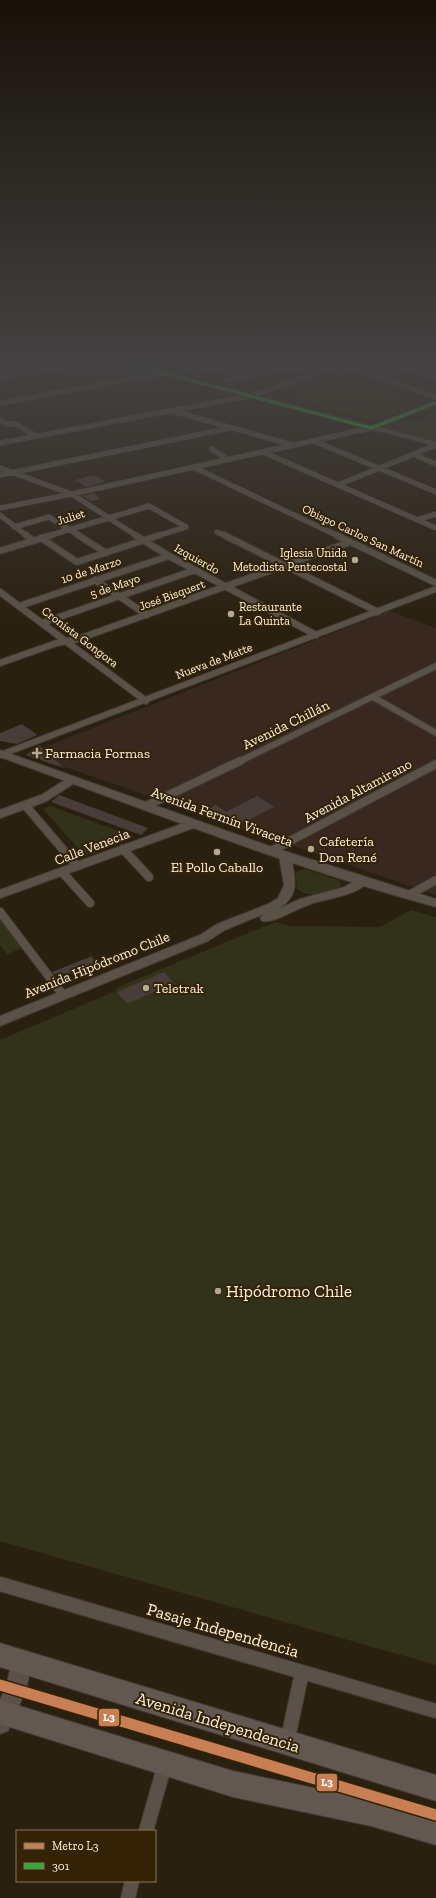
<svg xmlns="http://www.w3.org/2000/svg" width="436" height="1898" font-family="'Zilla Slab',serif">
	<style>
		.industrial { fill: #392820 }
		.built { fill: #3d2a06 }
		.green { fill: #32311a }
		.building { fill: #483d38 }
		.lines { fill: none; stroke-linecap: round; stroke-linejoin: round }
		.minor-far3-casing { stroke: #40392e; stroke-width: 6 }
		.minor-far2-casing { stroke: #40392e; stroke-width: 8 }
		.minor-far1-casing { stroke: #40392e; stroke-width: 10 }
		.minor-casing { stroke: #40392e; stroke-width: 16 }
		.tertiary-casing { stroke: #40392e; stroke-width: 2 }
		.secondary-casing { stroke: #40392e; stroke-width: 2 }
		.primary-casing { stroke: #40392e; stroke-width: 2 }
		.minor-far3 { stroke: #5a5248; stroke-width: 5 }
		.minor-far2 { stroke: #5a5248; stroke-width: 6 }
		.minor-far1 { stroke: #5a5248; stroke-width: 8 }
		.minor { stroke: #5a5248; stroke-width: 14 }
		.tertiary { fill: #5a5248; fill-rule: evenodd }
		.secondary { fill: #5a5148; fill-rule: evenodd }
		.primary { fill: #635851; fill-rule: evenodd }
		.bus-1-casing { stroke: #342306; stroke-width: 5 }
		.bus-1 { stroke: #33aa39; stroke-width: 3.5 }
		.metro-1-casing { stroke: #342306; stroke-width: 14 }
		.metro-1 { stroke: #c77f53; stroke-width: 11 }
		.poi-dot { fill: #b4a998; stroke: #342306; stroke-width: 1.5 }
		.labels { text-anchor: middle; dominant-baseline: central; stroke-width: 4; stroke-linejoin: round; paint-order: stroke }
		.far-street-label { font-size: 12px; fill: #fef3e2; stroke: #342306 }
		.far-poi-label { font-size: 12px; fill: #fef3e2; stroke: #342306; text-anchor: end }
		.street-label { font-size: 14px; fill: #fef3e2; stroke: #342306 }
		.poi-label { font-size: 14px; fill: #fef3e2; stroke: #342306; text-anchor: start }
		.near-poi-label { font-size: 17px; fill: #fef3e2; stroke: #342306; text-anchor: start }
		.near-street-label { font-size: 17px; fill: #fef3e2; stroke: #342306 }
		.line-badge { stroke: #342306; stroke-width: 1.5 }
		.badge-label { font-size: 11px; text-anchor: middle; font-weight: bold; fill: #fff }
	</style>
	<rect width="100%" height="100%" fill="#2a2010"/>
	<!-- industrial -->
	<path class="industrial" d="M389,611L436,628V895L27,754Z"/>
	<!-- built -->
	<path class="built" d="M343,377L421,405L375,422L290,397Z"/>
	<!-- green -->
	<path class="green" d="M350,400L377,410L364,414L337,404Z
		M436,412V442L379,428L394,422H412Z
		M50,806L135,837L85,856L43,809Z
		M305,869L338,880L340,882L341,887L338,889C325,892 308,899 297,889L295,872Z
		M411,910L436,917V1665L0,1541V1040L116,991L118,987L275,922L290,926L380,927Z
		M0,918L23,948L7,954L0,945Z"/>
	<!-- building -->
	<path class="building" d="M170,361H252V365L207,374L204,372L192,374Z
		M94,475L106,482L86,487L75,480Z
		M94,493L101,499L91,501L82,496Z
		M22,724L37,735L17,744L0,741V733Z
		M39,745L64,768L26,755Z
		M59,795L148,828L141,835L51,802Z
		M257,796L274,807L237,826L200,813L216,805L226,812Z
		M92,956L95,963L71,973L54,974L52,972Z
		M164,972L174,983L127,1004L117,992Z"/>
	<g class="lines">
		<!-- minor-far3 casing -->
		<g class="minor-far3-casing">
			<path id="minor-far3" d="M58,361L65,366
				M329,361L436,397
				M386,361L436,377
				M225,380L290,367L314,374
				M0,403L164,373
				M173,411L292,445
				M0,420L6,424H16L36,436
				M314,441L436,492
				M0,443L254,395L352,361
				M212,449L227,459
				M263,452L436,528
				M413,454L436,464
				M193,467L338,536
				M0,468L72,494L137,536
				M0,475L231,428
				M338,485L436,445
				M0,508L72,494L371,428L436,403
				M0,515L27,536
				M417,520L436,514
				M14,527L49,517L80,536
				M217,532L226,536
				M48,536L149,506L186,527
				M157,536L186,527"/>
		</g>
		<!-- minor-far2 casing -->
		<g class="minor-far2-casing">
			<path id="minor-far2" d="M26,535L33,541
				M78,535L106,553
				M135,535L169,556L316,635
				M224,535L378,612
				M336,535L436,583
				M41,538L77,562L160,535
				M0,551L52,535
				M95,580L147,615
				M0,592L146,701
				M19,606L169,556
				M42,623L195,570
				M0,663L57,643L78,639L350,542
				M373,697L436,733
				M238,762L436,666"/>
		</g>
		<!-- minor-far1 casing -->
		<g class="minor-far1-casing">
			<path id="minor-far1" d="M25,805L77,866
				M146,806L240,761
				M0,814L44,798L72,780
				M123,849L149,877
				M271,851L436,764
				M62,872L90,903
				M0,894L193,824
				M409,895L436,880
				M0,912L63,995"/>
		</g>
		<!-- minor casing -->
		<g class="minor-casing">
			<path id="minor" d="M0,1584L436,1711
				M287,1743L302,1672
				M146,1831L165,1764
				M128,1898L132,1881"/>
		</g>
		<!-- tertiary casing -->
		<g class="tertiary-casing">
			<path id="tertiary" d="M115,361H124L436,442V446Z
				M436,586V592L0,758V752Z
				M285,853L291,856C295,879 301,895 278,909L300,899L344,887L358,879H366L368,882C358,896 323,899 308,905C296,909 273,924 262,921L260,918L264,914L225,930L208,941L0,1026V1016L200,935L217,924L268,904L278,898L284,885L279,856Z"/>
		</g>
		<!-- secondary casing -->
		<g class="secondary-casing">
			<path id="secondary" d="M86,361H99L96,363L0,379V375Z
				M0,750L275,848L436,899V907C288,867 144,809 0,757Z
				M21,1652L28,1655C37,1675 16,1711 8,1731L0,1734V1699L5,1689L14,1655Z"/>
		</g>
		<!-- primary casing -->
		<g class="primary-casing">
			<path id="primary" d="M0,1643L436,1775V1801L0,1667Z
				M0,1700L233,1771L371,1800L436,1819V1845L371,1826L233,1797L0,1724Z"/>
		</g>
		<!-- minor-far3 -->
		<use href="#minor-far3" class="minor-far3"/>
		<!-- minor-far2 -->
		<use href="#minor-far2" class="minor-far2"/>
		<!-- minor-far1 -->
		<use href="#minor-far1" class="minor-far1"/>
		<!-- minor -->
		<use href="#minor" class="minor"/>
		<!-- tertiary -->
		<use href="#tertiary" class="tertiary"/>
		<!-- secondary -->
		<use href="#secondary" class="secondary"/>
		<!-- primary -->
		<use href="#primary" class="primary"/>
		<!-- bus-1 casing -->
		<g class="bus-1-casing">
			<path id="bus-1" d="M118,361L371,428L436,403"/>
		</g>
		<!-- bus-1 -->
		<use href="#bus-1" class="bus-1"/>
		<!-- metro-1 casing -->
		<g class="metro-1-casing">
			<path id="metro-1" d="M0,1685L436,1815"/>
		</g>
		<!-- metro-1 -->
		<use href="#metro-1" class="metro-1"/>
	</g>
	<!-- sky -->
	<linearGradient id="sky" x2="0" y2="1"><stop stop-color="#171209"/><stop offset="0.58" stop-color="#444242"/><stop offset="1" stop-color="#444242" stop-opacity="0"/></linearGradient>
	<rect width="436" height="626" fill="url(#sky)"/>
	<!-- markers -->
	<g class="poi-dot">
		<circle cx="355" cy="560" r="4"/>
		<circle cx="231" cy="614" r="4"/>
		<path d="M35 747h4v4h4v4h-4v4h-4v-4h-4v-4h4z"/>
		<circle cx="311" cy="849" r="4"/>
		<circle cx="217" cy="852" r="4"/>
		<circle cx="146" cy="988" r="4"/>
		<circle cx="218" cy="1291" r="4"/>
	</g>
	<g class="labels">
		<!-- far-street labels -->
		<g class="far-street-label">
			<text transform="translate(71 517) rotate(-17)">Juliet</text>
			<text transform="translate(363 536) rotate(25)">Obispo Carlos San Martín</text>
			<text transform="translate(197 559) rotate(29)">Izquierdo</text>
			<text transform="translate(91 570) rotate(-18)">10 de Marzo</text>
			<text transform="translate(115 586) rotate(-19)">5 de Mayo</text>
			<text transform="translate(172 595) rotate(-20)">José Bisquert</text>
			<text transform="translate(80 637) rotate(37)">Cronista Gongora</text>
			<text transform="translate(214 661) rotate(-21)">Nueva de Matte</text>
		</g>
		<!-- far-poi labels -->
		<g class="far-poi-label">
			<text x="347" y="553">Iglesia Unida<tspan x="347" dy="14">Metodista Pentecostal</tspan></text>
			<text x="239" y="607" text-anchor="start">Restaurante<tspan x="239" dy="14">La Quinta</tspan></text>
		</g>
		<!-- street labels -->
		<g class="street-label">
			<text transform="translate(286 725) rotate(-26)">Avenida Chillán</text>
			<text transform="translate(358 791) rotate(-28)">Avenida Altamirano</text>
			<text transform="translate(222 817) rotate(20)">Avenida Fermín Vivaceta</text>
			<text transform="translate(92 847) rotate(-21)">Calle Venecia</text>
			<text transform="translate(97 965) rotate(-22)">Avenida Hipódromo Chile</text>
		</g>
		<!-- poi labels -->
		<g class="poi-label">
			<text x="45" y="753">Farmacia Formas</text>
			<text x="319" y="841">Cafetería<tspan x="319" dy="16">Don René</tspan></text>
			<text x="217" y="867" text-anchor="middle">El Pollo Caballo</text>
			<text x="154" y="988">Teletrak</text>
		</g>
		<!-- near-poi labels -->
		<g class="near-poi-label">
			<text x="226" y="1291">Hipódromo Chile</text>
		</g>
		<!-- near-street labels -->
		<g class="near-street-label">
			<text transform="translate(223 1630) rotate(16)">Pasaje Independencia</text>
			<text transform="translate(218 1722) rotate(17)">Avenida Independencia</text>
		</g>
	</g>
	<g class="line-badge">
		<rect x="98" y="1708" width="22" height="19" rx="4" fill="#c77f53"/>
		<rect x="316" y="1773" width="22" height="19" rx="4" fill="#c77f53"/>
	</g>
	<g class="badge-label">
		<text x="109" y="1721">L3</text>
		<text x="327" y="1786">L3</text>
	</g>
	<!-- legend -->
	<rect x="16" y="1830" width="140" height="52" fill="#342306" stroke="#85765e"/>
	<rect x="24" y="1843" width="20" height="6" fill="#c77f53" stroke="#85765e"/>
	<text x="52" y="1850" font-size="12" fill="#fef3e2">Metro L3</text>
	<rect x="24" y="1863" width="20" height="6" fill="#33aa39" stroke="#85765e"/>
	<text x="52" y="1870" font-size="12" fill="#fef3e2">301</text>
</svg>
